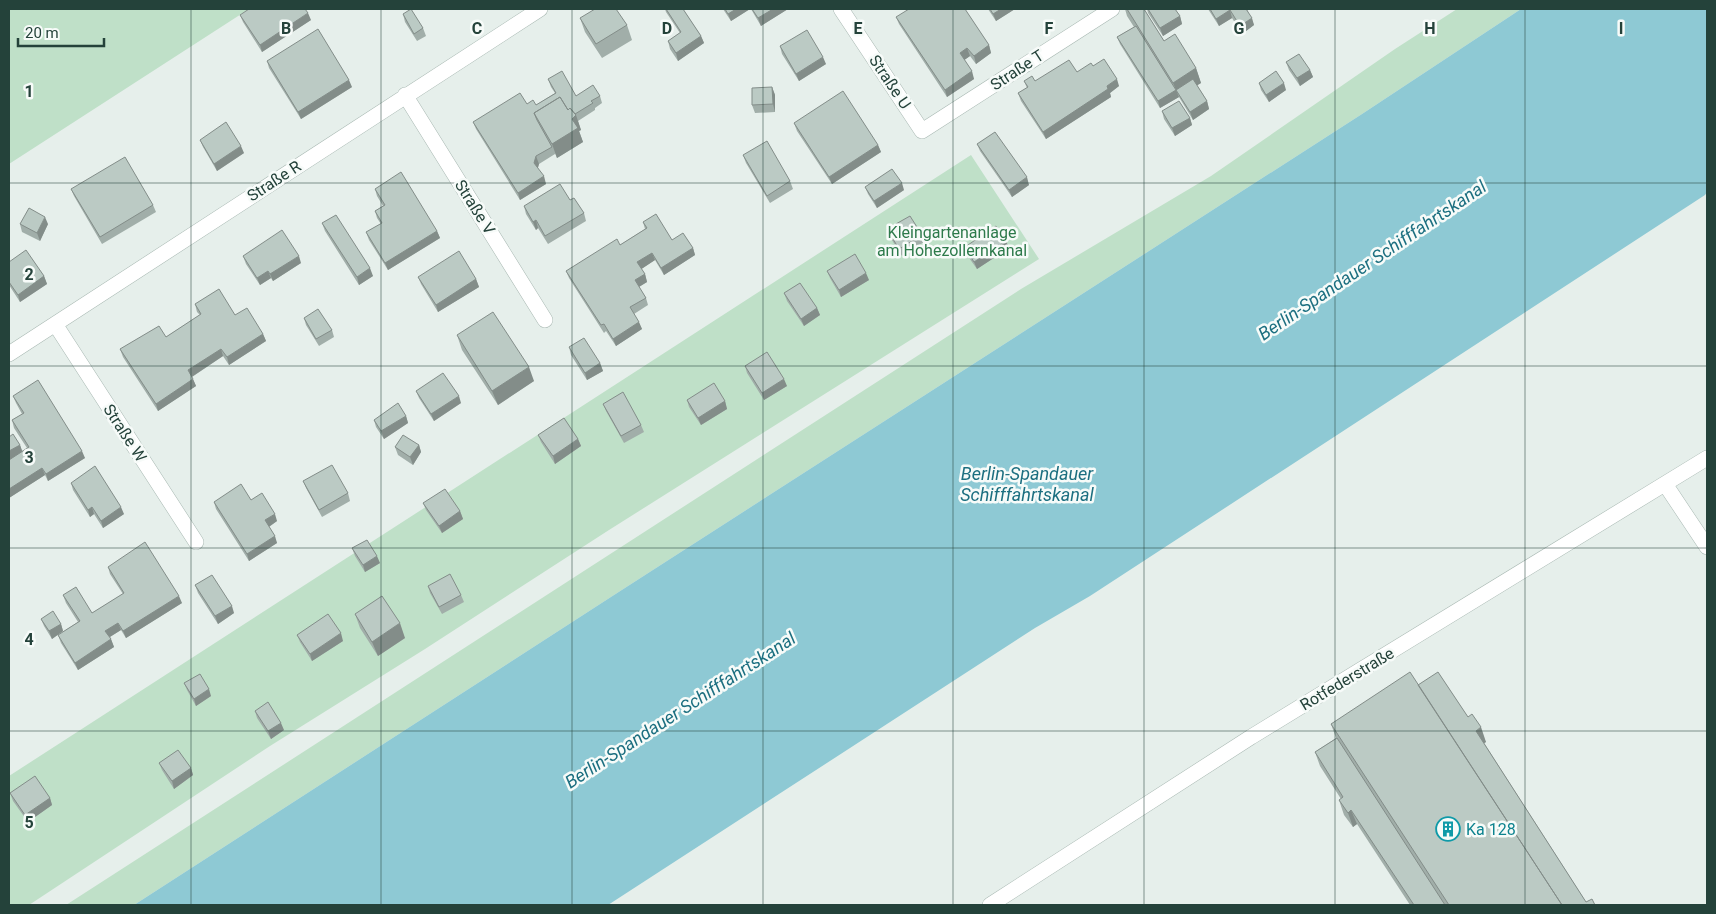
<svg xmlns="http://www.w3.org/2000/svg" width="1716" height="914" font-family="Roboto,sans-serif">
	<style>
		.green { fill: #bfe0c8 }
		.water { fill: #8ec9d4 }
		.lines { fill: none; stroke-linecap: round; stroke-linejoin: round }
		.minor-casing { stroke: #a8b8b2; stroke-width: 16 }
		.minor { stroke: #fff; stroke-width: 15 }
		.wall { fill: #a1aea9 }
		.shaded-wall { fill: #838d89 }
		.building { fill: #bbcac4; stroke: #838d89 }
		.grid { fill: none; stroke: #24423a; stroke-width: 1; stroke-opacity: 0.55 }
		.labels { text-anchor: middle; dominant-baseline: central; stroke-width: 5; stroke-linejoin: round; paint-order: stroke }
		.street-label { font-size: 16px; fill: #24423a; stroke: #f7fbf9 }
		.park-label { font-size: 16px; fill: #2d7a4b; stroke: #f7fbf9 }
		.culture-label { font-size: 16px; fill: #0d838f; stroke: #f7fbf9; text-anchor: start }
		.water-label { font-size: 18px; font-style: italic; fill: #1c6f80; stroke: #f7fbf9 }
		.grid-label { font-size: 16px; text-anchor: middle; font-weight: bold; fill: #24423a; stroke: #f7fbf9; stroke-width: 5; stroke-linejoin: round; paint-order: stroke }
	</style>
	<rect width="100%" height="100%" fill="#e6efeb"/>
	<!-- green -->
	<path class="green" d="M9,9H249L9,164Z
		M1457,9H1521L1362,114L614,595L134,905H66L1021,289L1211,176L1395,49Z
		M971,155L1039,259L609,530L425,649L270,746L29,905H9V776Z"/>
	<!-- water -->
	<path class="water" d="M1521,9H1707V192L1705,195L1090,596L1035,628L608,905H134L614,595L1362,114Z"/>
	<g class="lines">
		<!-- minor casing -->
		<g class="minor-casing">
			<path id="minor" d="M841,9L922,131L1112,9
				M405,95L545,320
				M55,324L196,542
				M9,354L540,9
				M1665,484L1707,547
				M990,905L1251,737L1707,458"/>
		</g>
		<!-- minor -->
		<use href="#minor" class="minor"/>
	</g>
	<!-- wall -->
	<path class="wall" d="M665,9H683L701,36L704,43L678,61L670,49L668,41L680,33L666,12Z
		M723,9H750L731,21Z
		M751,9H788L761,26Z
		M988,9H1015L996,21Z
		M1125,9H1144L1164,41L1196,68L1201,83L1197,85L1207,101L1209,109L1193,120L1179,97L1160,108L1120,44L1117,37L1134,27L1127,16Z
		M1147,9H1175L1180,16L1182,24L1163,36L1148,13Z
		M1208,9H1247L1254,25L1242,34L1232,18L1219,26Z
		M403,14L423,28L426,36L417,41L405,22Z
		M240,15L311,20L262,52L243,22Z
		M896,17L989,45L991,53L976,64L970,56L964,60L974,79L947,97L899,24Z
		M580,18L627,25L632,40L602,58L585,32Z
		M780,46L826,64L799,81L782,54Z
		M267,61L352,87L301,119L269,68Z
		M1286,62L1310,70L1313,77L1300,86L1289,70Z
		M1093,66L1119,86L1110,93L1111,97L1046,139L1021,101L1018,93L1027,88L1024,81H1035L1077,72Z
		M548,79L576,96H600L602,103L595,108V110L578,121L581,130L579,131L583,142L557,158L555,153V154L539,164L538,168L546,184L520,200L476,129L473,122L536,105L555,93L551,87Z
		M1259,83L1286,90L1269,102L1261,90Z
		M772,87L775,95V112L755,113L752,105Z
		M1162,111L1190,118L1192,125L1175,136L1164,119Z
		M794,123L878,145L881,152L832,184L797,131Z
		M200,140L244,153L217,171L203,147Z
		M977,144L1029,185L1012,197L980,151Z
		M743,155L790,181L793,189L770,203L746,163Z
		M865,187L904,190L877,208L868,194Z
		M71,189L153,205L156,212L102,244L74,196Z
		M375,189L437,231L440,238L388,270L369,240L366,232L381,224L377,218L375,211L383,206L377,196Z
		M570,200L584,213L586,221L548,244L538,228L536,230L526,214L524,206Z
		M643,222L672,240L693,248L695,255L664,275L655,260L641,269L645,274L647,282L639,287L646,298L648,305L634,314L642,329L616,346L606,331L604,333L569,278L566,271L620,245L645,229Z
		M322,223L373,276L359,285L325,231Z
		M20,224H48L40,241L22,232Z
		M887,229L922,235L924,242L902,256L890,237Z
		M1006,241L1009,248L977,269L967,255L965,247Z
		M243,256L301,263L273,281L271,278L260,285L246,264Z
		M9,262L44,276L47,284L20,302L9,285Z
		M827,271L869,280L841,297L830,278Z
		M418,277L476,279L479,287L438,312L421,284Z
		M784,293L817,308L820,315L804,326L787,301Z
		M195,304L235,315L263,334L266,341L229,365L223,356L192,377L196,386L158,411L123,357L120,349L166,337L200,315L197,312Z
		M304,318L332,330L334,337L319,346L306,325Z
		M457,335L534,381L498,405L462,350Z
		M569,347L600,363L603,371L587,380L571,355Z
		M745,366L787,386L764,400L747,373Z
		M416,391L461,403L434,421L419,398Z
		M13,396L85,458L48,481L45,475L9,498V437L20,445L22,451L27,448L14,428L12,420L22,414L16,403Z
		M687,400L725,401L727,409L701,425L689,407Z
		M603,404L641,425L644,432L624,443L606,411Z
		M406,416L408,423L384,439L376,427L374,420Z
		M538,435L578,439L581,446L555,464L541,442Z
		M419,445L421,452L413,465L398,455L395,447Z
		M303,481L348,493L350,501L322,517L306,488Z
		M71,483L124,514L103,528L94,514L90,517L73,490Z
		M251,500L277,521L269,527L277,543L249,561L216,509L214,502Z
		M423,503L460,511L463,519L442,533L426,510Z
		M352,548L380,563L365,572L355,556Z
		M108,567L182,603L126,638L121,630L110,637L114,647L78,670L61,643L58,635L78,622L66,603L63,595L92,613L123,594L110,574Z
		M195,585L234,613L218,624L198,593Z
		M428,586L461,595L464,602L442,614L430,593Z
		M355,614L405,638L378,656L360,628Z
		M41,619L61,624L63,631L52,639L44,626Z
		M297,635L343,641L312,661L300,642Z
		M184,683L211,696L196,706L187,690Z
		M1418,685L1468,717L1486,742L1484,743L1586,902L1595,905H1410L1357,824L1353,827L1344,815L1339,800L1341,799L1320,766L1315,752L1336,738L1331,724Z
		M255,711L284,730L271,739L257,718Z
		M159,763L191,768L193,775L174,789L162,770Z
		M10,793L50,798L52,805L28,822L13,801Z"/>
	<!-- shaded-wall -->
	<path class="shaded-wall" d="M736,9H750L731,21L728,14Z
		M773,9H788L761,26L758,18Z
		M1001,9H1015L996,21L993,14Z
		M1230,10L1232,18L1219,26L1216,19Z
		M308,13L311,20L262,52L260,45Z
		M1180,16L1182,24L1163,36L1160,28Z
		M1252,18L1254,25L1242,34L1240,26Z
		M701,36L704,43L678,61L676,53Z
		M989,45L991,53L976,64L974,56Z
		M967,48L970,56L963,61L960,53Z
		M823,57L826,64L799,81L796,74Z
		M1196,68L1201,83L1180,96L1176,90L1179,97L1160,108L1158,101L1176,90L1173,83Z
		M1310,70L1313,77L1300,86L1297,78Z
		M972,71L974,79L947,97L945,90Z
		M1117,79L1119,86L1110,93L1111,97L1046,139L1043,132Z
		M349,80L352,87L301,119L298,112Z
		M1284,83L1286,90L1269,102L1266,95Z
		M772,87L775,95V112L773,104Z
		M1207,101L1209,109L1193,120L1190,112Z
		M576,115L581,130L579,131L583,142L557,158L552,144L572,119Z
		M1190,118L1192,125L1175,136L1172,128Z
		M878,145L881,152L832,184L829,177Z
		M241,146L244,153L217,171L214,164Z
		M536,156L539,164L537,170L534,163Z
		M544,176L546,184L520,200L518,193Z
		M1027,177L1029,185L1012,197L1009,190Z
		M902,183L904,190L877,208L874,201Z
		M45,217L48,224L40,241L37,233Z
		M536,220L538,228L536,230L533,222Z
		M437,231L440,238L388,270L385,263Z
		M1006,241L1009,248L977,269L974,262Z
		M693,248L695,255L664,275L661,268Z
		M652,253L655,260L640,270L637,262Z
		M299,256L301,263L273,281L270,274Z
		M370,268L373,276L359,285L357,277Z
		M268,271L271,278L260,285L257,278Z
		M866,273L869,280L841,297L839,290Z
		M645,274L647,282L637,288L635,280Z
		M44,276L47,284L20,302L18,295Z
		M476,279L479,287L438,312L436,305Z
		M817,308L820,315L804,326L801,319Z
		M639,322L642,329L616,346L613,339Z
		M263,334L266,341L229,365L227,357Z
		M221,349L223,356L190,378L188,370Z
		M600,363L603,371L587,380L585,373Z
		M529,367L534,381L498,405L492,391Z
		M193,379L196,386L158,411L156,404Z
		M784,379L787,386L764,400L762,393Z
		M459,396L461,403L434,421L431,414Z
		M725,401L727,409L701,425L698,418Z
		M406,416L408,423L384,439L381,431Z
		M578,439L581,446L555,464L553,456Z
		M20,445L25,459L9,469V451Z
		M419,445L421,452L413,465L410,457Z
		M82,451L85,458L48,481L46,474Z
		M42,468L45,475L9,498V489Z
		M92,507L94,514L90,517L88,510Z
		M121,507L124,514L103,528L101,521Z
		M460,511L463,519L442,533L439,526Z
		M275,514L277,521L267,528L265,520Z
		M275,536L277,543L249,561L247,554Z
		M377,556L380,563L365,572L363,565Z
		M179,596L182,603L126,638L123,631Z
		M232,606L234,613L218,624L215,616Z
		M118,623L121,630L108,638L105,631Z
		M400,623L405,638L378,656L372,642Z
		M61,624L63,631L52,639L49,631Z
		M341,633L343,641L312,661L310,654Z
		M111,639L114,647L78,670L75,663Z
		M209,689L211,696L196,706L194,699Z
		M281,723L284,730L271,739L268,731Z
		M1481,727L1486,742L1481,745L1476,731Z
		M191,768L193,775L174,789L172,781Z
		M50,798L52,805L28,822L25,815Z
		M1351,810L1357,824L1353,827L1348,813Z"/>
	<!-- building -->
	<path class="building" d="M249,9H305L308,13L260,45L240,15Z
		M411,9L423,28L414,34L403,14Z
		M595,9H616L627,25L596,44L580,18Z
		M666,9H683L701,36L676,53L668,41L681,32Z
		M725,9H736L728,14Z
		M752,9H773L758,18Z
		M909,9H965L989,45L974,56L967,48L960,53L972,71L945,90L896,17Z
		M990,9H1001L993,14Z
		M1127,9H1144L1164,41L1175,34L1196,68L1173,83Z
		M1148,9H1175L1180,16L1160,28Z
		M1210,9H1246L1252,18L1240,26L1230,10L1216,19Z
		M1136,26L1176,90L1158,101L1117,37Z
		M318,29L349,80L298,112L267,61Z
		M807,30L823,57L796,74L780,46Z
		M1299,54L1310,70L1297,78L1286,62Z
		M1104,59L1117,79L1107,86L1108,89L1043,132L1018,93L1028,87L1024,81L1032,76L1035,81L1069,60L1077,72L1091,63L1093,66Z
		M562,71L576,96L593,85L600,96L591,101L593,103L575,114L570,108L568,110L560,97L534,113L537,120L552,147L536,156L534,163L544,176L518,193L473,122L520,93L527,104L533,100L536,105L556,93L548,79Z
		M1276,71L1284,83L1266,95L1259,83Z
		M1193,79L1207,101L1190,112L1176,90Z
		M772,87L773,104L752,105V88Z
		M843,91L878,145L829,177L794,123Z
		M560,97L568,110L570,108L576,115L572,119L578,128L552,144L534,113Z
		M1179,101L1190,118L1172,128L1162,111Z
		M226,122L241,146L214,164L200,140Z
		M995,132L1027,177L1009,190L977,144Z
		M767,141L790,181L767,196L743,155Z
		M125,157L153,205L100,237L71,189Z
		M892,169L902,183L874,201L865,187Z
		M401,172L437,231L385,263L366,232L382,223L375,211L385,205L375,189Z
		M560,184L570,200L574,198L584,213L545,236L536,220L533,222L524,206Z
		M29,208L45,217L37,233L20,224Z
		M656,214L672,240L683,233L693,248L661,268L652,253L637,262L645,274L635,280L646,298L630,307L639,322L613,339L604,324L601,325L566,271L617,239L620,245L647,228L643,222Z
		M336,215L370,268L357,277L322,223Z
		M910,216L922,235L899,249L887,229Z
		M996,226L1006,241L974,262L965,247Z
		M282,230L299,256L270,274L268,271L257,278L243,256Z
		M26,250L44,276L18,295L9,282V262Z
		M459,251L476,279L436,305L418,277Z
		M855,254L866,273L839,290L827,271Z
		M800,283L817,308L801,319L784,293Z
		M219,289L235,315L247,308L263,334L227,357L221,349L188,370L193,379L156,404L120,349L159,326L166,337L201,314L195,304Z
		M318,309L332,330L316,339L304,318Z
		M493,312L529,367L492,391L457,335Z
		M584,338L600,363L585,373L569,347Z
		M767,352L784,379L762,393L745,366Z
		M443,373L459,396L431,414L416,391Z
		M38,380L82,451L46,474L42,468L9,489V460L29,447L12,420L24,413L13,396Z
		M714,383L725,401L698,418L687,400Z
		M623,392L641,425L621,436L603,404Z
		M398,403L406,416L381,431L374,420Z
		M564,418L578,439L553,456L538,435Z
		M13,434L20,445L9,451V437Z
		M403,435L419,445L410,457L395,447Z
		M332,465L348,493L319,510L303,481Z
		M95,466L121,507L101,521L92,507L88,510L71,483Z
		M241,484L251,500L262,493L275,514L265,520L275,536L247,554L214,502Z
		M445,489L460,511L439,526L423,503Z
		M367,540L377,556L363,565L352,548Z
		M145,542L179,596L123,631L118,623L105,631L111,639L75,663L58,635L80,621L63,595L76,587L92,613L124,593L108,567Z
		M450,574L461,595L439,607L428,586Z
		M212,575L232,606L215,616L195,585Z
		M382,596L400,623L372,642L355,614Z
		M53,611L61,624L49,631L41,619Z
		M328,614L341,633L310,654L297,635Z
		M1410,672L1562,905H1449L1331,724Z
		M1438,672L1468,717L1472,714L1481,727L1476,731L1586,902L1592,899L1595,905H1562L1418,685Z
		M200,674L209,689L194,699L184,683Z
		M268,702L281,723L268,731L255,711Z
		M1337,738L1445,905H1414L1351,810L1348,813L1339,800L1343,797L1315,752Z
		M178,750L191,768L172,781L159,763Z
		M35,776L50,798L25,815L10,793Z"/>
	<!-- grid -->
	<path class="grid" d="M191,9V905M381,9V905M572,9V905M763,9V905M953,9V905M1144,9V905M1335,9V905M1525,9V905M9,183H1707M9,366H1707M9,548H1707M9,731H1707"/>
	<!-- icons -->
	<defs>
		<g id="building-ring" transform="scale(1.25)"><circle r="9.5" fill="#f7fbf9" stroke="#0f9aa8" stroke-width="1.5"/><path d="M-4-6H4V6H1V3H-1V6H-4ZM-2.5-4.3h1.7v1.8h-1.7ZM.8-4.3h1.7v1.8H.8ZM-2.5-1h1.7V.8h-1.7ZM.8-1h1.7V.8H.8Z" fill="#0f9aa8"/></g>
	</defs>
	<g fill-rule="evenodd">
		<use href="#building-ring" x="1448" y="829"/>
	</g>
	<g class="labels">
		<!-- street labels -->
		<g class="street-label">
			<text transform="translate(1017 70) rotate(-33)">Straße T</text>
			<text transform="translate(890 82) rotate(56)">Straße U</text>
			<text transform="translate(274 181) rotate(-33)">Straße R</text>
			<text transform="translate(475 207) rotate(58)">Straße V</text>
			<text transform="translate(125 433) rotate(57)">Straße W</text>
			<text transform="translate(1347 679) rotate(-31)">Rotfederstraße</text>
		</g>
		<!-- park labels -->
		<g class="park-label">
			<text x="952" y="232">Kleingartenanlage<tspan x="952" dy="18">am Hohezollernkanal</tspan></text>
		</g>
		<!-- culture labels -->
		<g class="culture-label">
			<text x="1466" y="829">Ka 128</text>
		</g>
		<!-- water labels -->
		<g class="water-label">
			<text transform="translate(1372 260) rotate(-34)">Berlin-Spandauer Schifffahrtskanal</text>
			<text x="1027" y="473">Berlin-Spandauer<tspan x="1027" dy="21">Schifffahrtskanal</tspan></text>
			<text transform="translate(680 710) rotate(-33)">Berlin-Spandauer Schifffahrtskanal</text>
		</g>
	</g>
	<g class="grid-label">
		<text x="286" y="34">B</text>
		<text x="477" y="34">C</text>
		<text x="667" y="34">D</text>
		<text x="858" y="34">E</text>
		<text x="1049" y="34">F</text>
		<text x="1239" y="34">G</text>
		<text x="1430" y="34">H</text>
		<text x="1621" y="34">I</text>
		<text x="29" y="97">1</text>
		<text x="29" y="280">2</text>
		<text x="29" y="463">3</text>
		<text x="29" y="645">4</text>
		<text x="29" y="828">5</text>
	</g>
	<!-- border -->
	<rect width="1716" height="914" fill="none" stroke="#24423a" stroke-width="20"/>
	<!-- scale -->
	<path d="M18 38v8h86v-8" fill="none" stroke="#24423a" stroke-width="2.5"/>
	<text x="25" y="38" font-size="15" fill="#24423a" stroke="#f7fbf9" stroke-width="4" paint-order="stroke">20 m</text>
</svg>
